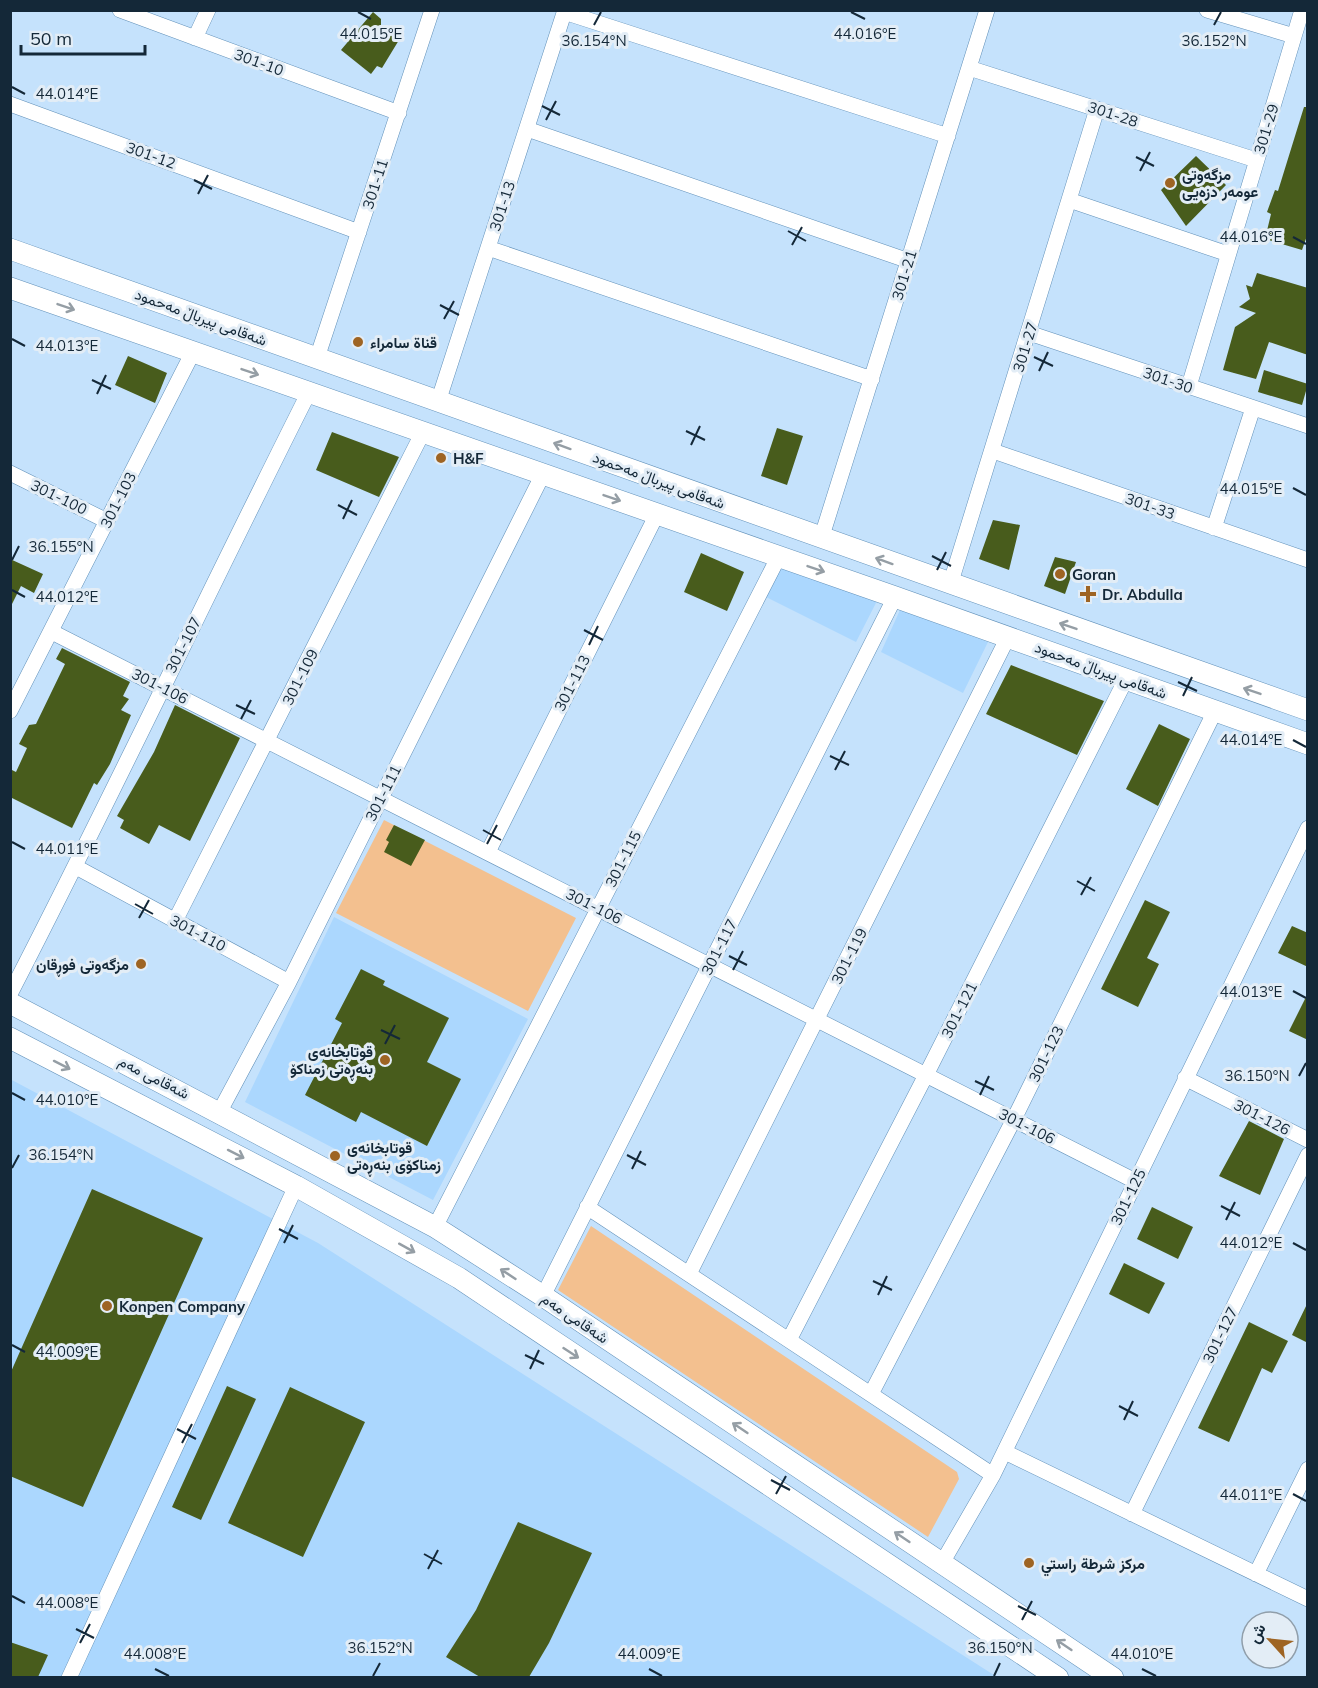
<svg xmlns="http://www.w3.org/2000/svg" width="1318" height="1688" font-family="Mulish,Vazirmatn,sans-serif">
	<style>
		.built { fill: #abd7fe }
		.green { fill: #f3c08f }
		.building { fill: #485c1c }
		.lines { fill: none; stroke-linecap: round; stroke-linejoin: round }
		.street-casing { stroke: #6291b9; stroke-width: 16 }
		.secondary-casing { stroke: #6291b9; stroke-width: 22 }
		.street { stroke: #fff; stroke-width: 15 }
		.secondary { stroke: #fff; stroke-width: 21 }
		.oneway { stroke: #959ea5 }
		.ticks { fill: none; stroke: #142838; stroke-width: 2 }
		.poi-dot { fill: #9e6423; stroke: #e3edf6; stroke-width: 2 }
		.labels { text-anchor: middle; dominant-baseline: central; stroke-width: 6; stroke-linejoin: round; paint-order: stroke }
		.street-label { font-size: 15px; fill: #142838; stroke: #e3edf6 }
		.poi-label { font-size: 15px; font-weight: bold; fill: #142838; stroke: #e3edf6; text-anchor: start }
		.ticks-label { font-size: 15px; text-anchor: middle; fill: #142838; stroke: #e3edf6; stroke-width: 6; stroke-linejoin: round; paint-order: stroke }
	</style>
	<rect width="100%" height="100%" fill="#c5e2fc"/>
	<!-- built -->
	<path class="built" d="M784,559L878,599L856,642L766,597Z
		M900,610L988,642L963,693L881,652Z
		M334,917L528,1019L433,1200L245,1102Z
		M10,1079L318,1243L997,1677H11Z"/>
	<!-- green -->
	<path class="green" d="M384,820L576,918L528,1011L336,913Z
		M591,1226L957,1472L959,1479L928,1537L558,1290Z"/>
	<!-- building -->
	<path class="building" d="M373,12L381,19V26L399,40L382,68L377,66L371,74L341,50Z
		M1304,107H1308V233L1302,250L1265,239L1271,214L1267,212L1275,190L1278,191Z
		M1196,156L1226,185L1186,226L1161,190Z
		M1257,273L1308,288V355L1269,342L1256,379L1223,370L1235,327L1256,313L1239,307L1250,299L1246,285L1252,287Z
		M128,356L167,373L155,403L115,385Z
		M1264,370L1308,384L1302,405L1258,392Z
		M777,428L803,436L787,485L761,476Z
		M332,432L399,457L379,497L316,470Z
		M993,520L1020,525L1009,570L979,559Z
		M701,553L744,572L727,611L684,592Z
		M1055,557L1076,562L1065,594L1044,586Z
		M10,559L43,574L34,593L21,586L10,608Z
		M62,648L130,682L123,696L129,699L121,710L131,715L110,764L97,785L94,783L72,828L10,797V769L16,772L27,748L19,744L29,725L36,724L65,664L56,659Z
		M1011,665L1104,701L1077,755L986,714Z
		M175,705L240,738L190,841L159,825L149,844L120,828L124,820L117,816L154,752Z
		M1159,724L1190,739L1158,806L1126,789Z
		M394,825L425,840L411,866L384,852L389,842L386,840Z
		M1145,900L1170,912L1147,958L1159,964L1138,1007L1101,989Z
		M1292,926L1308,933V967L1278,953Z
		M361,969L385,981L383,985L449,1018L427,1062L461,1079L427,1146L361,1112L356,1122L305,1095L342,1023L335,1019Z
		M1308,993V1040L1289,1031Z
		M1249,1121L1284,1139L1260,1195L1219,1176Z
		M92,1189L203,1238L83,1507L10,1476V1374Z
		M1152,1207L1193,1227L1178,1259L1137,1239Z
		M1124,1263L1165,1283L1149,1314L1109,1294Z
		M1308,1302V1343L1292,1335Z
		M1249,1322L1288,1341L1272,1373L1262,1368L1229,1442L1198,1428Z
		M227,1386L256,1399L201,1520L172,1507Z
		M290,1387L365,1422L303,1557L228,1523Z
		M518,1522L592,1553L549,1643L529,1677H480L446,1657L476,1610Z
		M10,1642L48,1655L38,1677H10Z"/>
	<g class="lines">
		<!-- street casing -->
		<g class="street-casing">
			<path id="street" d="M120,10L399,113
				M1207,10L1294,36
				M564,12L948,136
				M195,38L208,10
				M969,68L1256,160
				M10,104L359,232
				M527,129L909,261
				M1069,200L1228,254
				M488,248L872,379
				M1029,333L1308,426
				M317,358L432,10
				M1189,386L1302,10
				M438,402L565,10
				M993,451L1308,560
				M10,473L107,521
				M1214,528L1253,408
				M821,539L987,10
				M950,585L1097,109
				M52,632L1135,1181
				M10,711L193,352
				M488,852L657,514
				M76,867L289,982
				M175,921L423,432
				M10,994C113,795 208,592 309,392
				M1185,1078L1308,1140
				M220,1111L289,982L543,474
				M587,1207L993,1475
				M435,1227L779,556
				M689,1274L1008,637
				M543,1296L895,597
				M789,1340L926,1075L1126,679
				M871,1394L1014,1119L1215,711
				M1005,1452L1308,1599
				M1132,1514L1308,1155
				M942,1563L993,1475L1308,828
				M1256,1574L1308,1469
				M69,1678L296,1186"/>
		</g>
		<!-- secondary casing -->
		<g class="secondary-casing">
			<path id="secondary" d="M10,249L1308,710
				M10,288L895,597L1308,744
				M10,1003L435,1227L543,1296L1113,1678
				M10,1038L296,1186L459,1278L1058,1678"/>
		</g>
		<!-- street -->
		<use href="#street" class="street"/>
		<!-- secondary -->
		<use href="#secondary" class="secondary"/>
	</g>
	<!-- one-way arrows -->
	<defs><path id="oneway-shaft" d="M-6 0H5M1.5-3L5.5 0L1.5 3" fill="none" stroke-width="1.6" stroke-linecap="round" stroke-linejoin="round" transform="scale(1.5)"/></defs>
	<g class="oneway">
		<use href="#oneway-shaft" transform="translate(66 307) rotate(19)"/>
		<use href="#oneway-shaft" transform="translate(250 372) rotate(19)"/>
		<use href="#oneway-shaft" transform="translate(562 446) rotate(-160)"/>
		<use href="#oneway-shaft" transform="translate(612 498) rotate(19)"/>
		<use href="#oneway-shaft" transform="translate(884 561) rotate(-160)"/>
		<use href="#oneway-shaft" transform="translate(816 569) rotate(19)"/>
		<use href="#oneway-shaft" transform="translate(1068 626) rotate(-161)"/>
		<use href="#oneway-shaft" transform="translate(1252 691) rotate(-161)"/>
		<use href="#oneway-shaft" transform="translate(62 1065) rotate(27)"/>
		<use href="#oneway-shaft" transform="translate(236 1154) rotate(27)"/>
		<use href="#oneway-shaft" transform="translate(407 1248) rotate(29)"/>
		<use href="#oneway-shaft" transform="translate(508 1274) rotate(-147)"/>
		<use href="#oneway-shaft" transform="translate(571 1353) rotate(33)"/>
		<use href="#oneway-shaft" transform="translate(740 1428) rotate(-146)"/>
		<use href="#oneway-shaft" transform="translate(902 1537) rotate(-146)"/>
		<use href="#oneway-shaft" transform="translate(1064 1645) rotate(-146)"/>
	</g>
	<!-- ticks -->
	<path class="ticks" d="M358,12L371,19M851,12L865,19M594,25L601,12M1214,25L1221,12M12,87L25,94M542,106L560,115M546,120L556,101M1136,157L1154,166M1140,171L1150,152M194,180L212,189M198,194L208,175M788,231L806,241M1293,237L1306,244M792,245L802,227M440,305L459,315M444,319L454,301M12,339L25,346M1034,357L1053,366M1039,371L1048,352M92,380L111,389M97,394L106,375M686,431L705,440M691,445L700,426M1293,488L1306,495M338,505L357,515M343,519L352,500M932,556L951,566M12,560L19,546M937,570L946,552M12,590L25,597M584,630L603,640M589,645L598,626M1178,682L1197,691M1183,696L1192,677M236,705L255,714M241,719L251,700M1293,740L1306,747M830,756L849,765M835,770L845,751M483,830L501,840M12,842L25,849M487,844L497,825M1077,881L1095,891M1081,895L1091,877M135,904L153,914M139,918L149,900M729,956L747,965M733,970L743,951M1293,991L1306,998M381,1030L400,1039M385,1044L395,1025M1299,1076L1306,1063M975,1081L994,1090M12,1093L25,1100M980,1095L989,1076M627,1155L646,1165M12,1168L19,1155M632,1169L641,1151M1221,1206L1240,1216M1226,1220L1235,1202M279,1229L298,1239M284,1243L293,1225M1293,1243L1306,1250M873,1281L892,1290M878,1295L887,1276M12,1345L25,1352M525,1355L544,1364M530,1369L539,1350M1119,1406L1138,1416M1124,1420L1133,1401M177,1429L196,1439M182,1443L192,1424M771,1480L790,1490M776,1494L786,1476M1293,1494L1306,1501M424,1554L442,1564M428,1569L438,1550M12,1596L25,1603M1018,1606L1036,1615M1022,1620L1032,1601M76,1629L94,1638M80,1643L90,1624M155,1669L169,1676M649,1669L662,1676M1142,1669L1156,1676M373,1676L380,1663M994,1676L1000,1663"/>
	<!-- markers -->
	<g class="poi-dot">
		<circle cx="1170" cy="183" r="6"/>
		<circle cx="358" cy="342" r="6"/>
		<circle cx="441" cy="458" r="6"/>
		<circle cx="1060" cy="574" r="6"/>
		<path d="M1085 585h6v6h6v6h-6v6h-6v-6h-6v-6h6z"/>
		<circle cx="141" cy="964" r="6"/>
		<circle cx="385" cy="1060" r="6"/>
		<circle cx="335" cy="1156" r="6"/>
		<circle cx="107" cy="1306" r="6"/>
		<circle cx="1029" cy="1563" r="6"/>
	</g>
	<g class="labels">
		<!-- street labels -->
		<g class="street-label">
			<text transform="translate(259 62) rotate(20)">301-10</text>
			<text transform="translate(1113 114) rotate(18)">301-28</text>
			<text transform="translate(1266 129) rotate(-73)">301-29</text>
			<text transform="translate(151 155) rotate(20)">301-12</text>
			<text transform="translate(375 184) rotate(-72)">301-11</text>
			<text transform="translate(502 206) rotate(-72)">301-13</text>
			<text transform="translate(904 275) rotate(-73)">301-21</text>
			<text transform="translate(201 317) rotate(20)">شەقامی پیرباڵ مەحمود</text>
			<text transform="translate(1025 347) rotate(-73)">301-27</text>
			<text transform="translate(1168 380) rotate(19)">301-30</text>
			<text transform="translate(659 480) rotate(20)">شەقامی پیرباڵ مەحمود</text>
			<text transform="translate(59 497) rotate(26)">301-100</text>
			<text transform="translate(118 500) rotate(-63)">301-103</text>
			<text transform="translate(1150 506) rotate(19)">301-33</text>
			<text transform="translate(183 645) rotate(-63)">301-107</text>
			<text transform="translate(1101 670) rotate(20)">شەقامی پیرباڵ مەحمود</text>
			<text transform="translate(300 677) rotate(-63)">301-109</text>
			<text transform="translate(572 683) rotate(-63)">301-113</text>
			<text transform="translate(160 686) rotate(27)">301-106</text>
			<text transform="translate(383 793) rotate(-63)">301-111</text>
			<text transform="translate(623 859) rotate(-63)">301-115</text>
			<text transform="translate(594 906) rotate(27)">301-106</text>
			<text transform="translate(198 933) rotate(28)">301-110</text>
			<text transform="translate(719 947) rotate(-63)">301-117</text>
			<text transform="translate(849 956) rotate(-63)">301-119</text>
			<text transform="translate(959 1010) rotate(-63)">301-121</text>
			<text transform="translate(1046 1054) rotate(-64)">301-123</text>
			<text transform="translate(154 1077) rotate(27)">شەقامی مەم</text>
			<text transform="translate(1262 1117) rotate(27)">301-126</text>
			<text transform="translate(1027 1126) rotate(27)">301-106</text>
			<text transform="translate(1128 1197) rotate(-64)">301-125</text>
			<text transform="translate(575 1318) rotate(34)">شەقامی مەم</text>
			<text transform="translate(1220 1335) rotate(-64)">301-127</text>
		</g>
		<!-- poi labels -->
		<g class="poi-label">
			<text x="1182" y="174">مزگەوتی<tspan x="1182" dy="17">عومەر دزەیی</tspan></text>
			<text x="370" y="342">قناة سامراء</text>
			<text x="453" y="458">H&amp;F</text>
			<text x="1072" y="574">Goran</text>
			<text x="1102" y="594">Dr. Abdulla</text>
			<text x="129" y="964" text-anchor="end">مزگەوتی فوڕقان</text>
			<text x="373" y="1051" text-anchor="end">قوتابخانەی<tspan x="373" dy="17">بنەڕەتی زمناکۆ</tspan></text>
			<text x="347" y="1147">قوتابخانەی<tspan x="347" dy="17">زمناكۆی بنەڕەتی</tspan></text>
			<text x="119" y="1306">Konpen Company</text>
			<text x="1041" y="1563">مركز شرطة راستي</text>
		</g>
	</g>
	<g class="ticks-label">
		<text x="371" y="39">44.015°E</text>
		<text x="865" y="39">44.016°E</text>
		<text x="594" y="46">36.154°N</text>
		<text x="1214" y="46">36.152°N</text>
		<text x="67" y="99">44.014°E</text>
		<text x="1251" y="242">44.016°E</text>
		<text x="67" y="351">44.013°E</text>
		<text x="1251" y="494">44.015°E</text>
		<text x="61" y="552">36.155°N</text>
		<text x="67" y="602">44.012°E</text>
		<text x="1251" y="745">44.014°E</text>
		<text x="67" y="854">44.011°E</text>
		<text x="1251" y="997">44.013°E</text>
		<text x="1257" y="1081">36.150°N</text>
		<text x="67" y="1105">44.010°E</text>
		<text x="61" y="1160">36.154°N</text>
		<text x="1251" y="1248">44.012°E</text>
		<text x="67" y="1357">44.009°E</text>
		<text x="1251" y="1500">44.011°E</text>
		<text x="67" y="1608">44.008°E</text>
		<text x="380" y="1653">36.152°N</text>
		<text x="1000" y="1653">36.150°N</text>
		<text x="155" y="1659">44.008°E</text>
		<text x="649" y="1659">44.009°E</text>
		<text x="1142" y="1659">44.010°E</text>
	</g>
	<!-- border -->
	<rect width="1318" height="1688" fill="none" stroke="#142838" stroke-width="24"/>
	<!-- north arrow -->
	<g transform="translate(1270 1640) rotate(297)"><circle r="28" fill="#e3edf6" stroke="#909eaa" stroke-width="1.5"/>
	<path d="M0-4.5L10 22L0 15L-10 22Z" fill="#9e6423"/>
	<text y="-9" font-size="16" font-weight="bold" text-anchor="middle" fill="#142838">ش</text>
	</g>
	<!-- scale -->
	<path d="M21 45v9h124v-9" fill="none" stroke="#142838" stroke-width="3"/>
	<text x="30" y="45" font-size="18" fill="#142838" stroke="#e3edf6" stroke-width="4.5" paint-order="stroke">50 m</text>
</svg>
